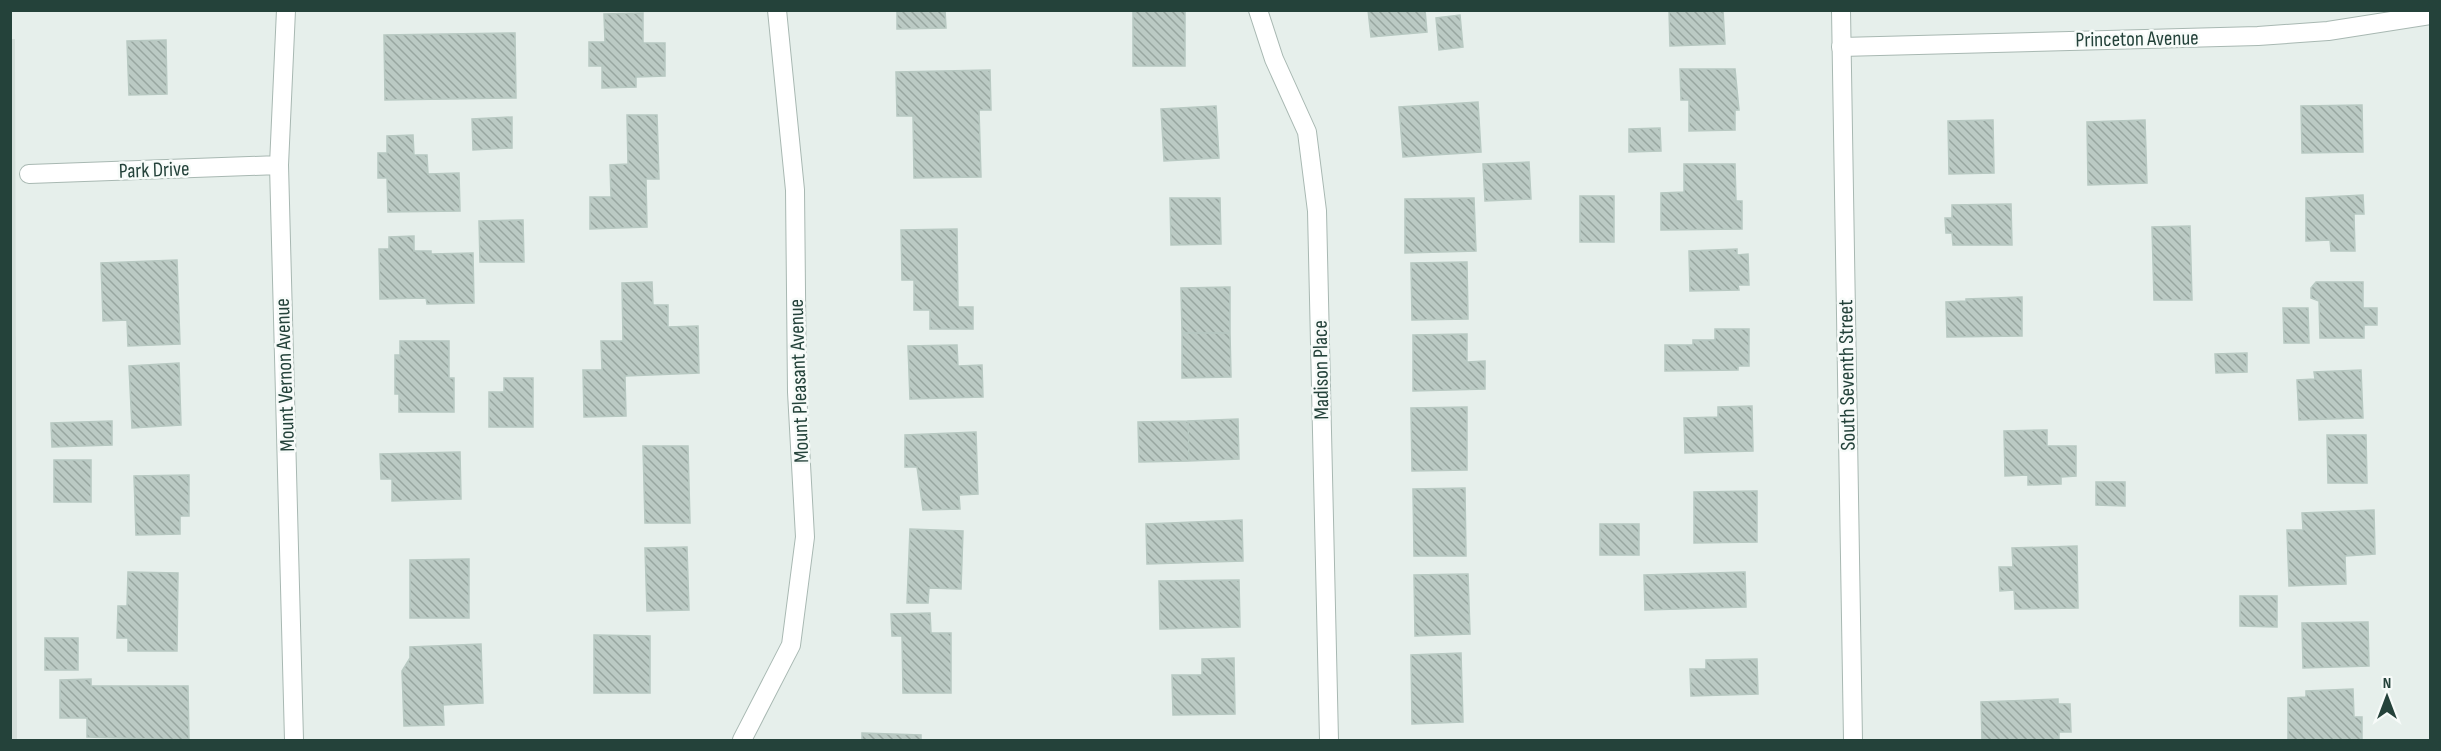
<svg xmlns="http://www.w3.org/2000/svg" width="2441" height="751" font-family="'Sofia Sans Condensed',sans-serif">
	<style>
		.built { fill: #d4dfda }
		.building { fill: url(#building-back-hatch); stroke: #b8c9c2; stroke-width: 1.5 }
		.lines { fill: none; stroke-linecap: round; stroke-linejoin: round }
		.minor-casing { stroke: #a8b8b2; stroke-width: 20 }
		.tertiary-casing { stroke: #a8b8b2; stroke-width: 20 }
		.minor { stroke: #fff; stroke-width: 18 }
		.tertiary { stroke: #fff; stroke-width: 18 }
		.labels { text-anchor: middle; dominant-baseline: central; stroke-width: 5; stroke-linejoin: round; paint-order: stroke }
		.street-label { font-size: 21px; fill: #24423a; stroke: #f7fbf9 }
	</style>
	<defs>
		<pattern id="building-back-hatch" width="6" height="6" patternUnits="userSpaceOnUse" patternTransform="scale(1.5)"><rect width="6" height="6" fill="#bbcac4"/><path d="M-1 5l2 2M0 0l6 6M5-1l2 2" fill="none" stroke="#98a6a0"/></pattern>
	</defs>
	<rect width="100%" height="100%" fill="#e6efeb"/>
	<!-- built -->
	<path class="built" d="M11,39H15L17,740H10Z"/>
	<!-- building -->
	<path class="building" d="M897,10H945L946,28L897,29Z
		M1133,10H1185V66H1133Z
		M1368,10H1425L1427,32L1371,37Z
		M1669,10H1723L1725,44L1670,46Z
		M643,13V43H665V76L636,77V87L602,88V66H589V42H605L604,14Z
		M1460,15L1463,47L1439,50L1436,18Z
		M515,33L516,98L385,100L384,35Z
		M166,40L167,94L129,95L127,41Z
		M1680,69H1735L1739,110H1735V130L1689,131V100H1681Z
		M990,70L991,110H979L981,177L914,178L913,116H897L896,72Z
		M1478,102L1481,152L1403,157L1399,107Z
		M2362,105L2363,152L2302,153L2301,106Z
		M1216,106L1219,158L1164,161L1161,109Z
		M627,115H657L659,179H646L647,227L590,229V197H611L610,165L628,164Z
		M512,117V148L473,150L472,119Z
		M1993,120L1994,173L1949,174L1948,121Z
		M2145,120L2147,183L2088,185L2087,122Z
		M1660,128L1661,151L1629,152V129Z
		M413,135L414,155H427L428,174L459,173L460,211L388,212L387,178H378V153H387V136Z
		M1529,162L1531,199L1485,201L1483,164Z
		M1684,164H1735L1736,201H1742V229L1661,230V193L1684,192Z
		M2363,195L2364,214H2354L2355,251H2331L2330,240L2306,241V198Z
		M1580,196H1614V242H1580Z
		M1170,198H1220L1221,244L1171,245Z
		M1474,198L1476,251L1405,253V199Z
		M2011,204L2012,245H1953L1952,233H1946L1945,218H1952V205Z
		M523,220L524,262H480L479,221Z
		M2190,226L2192,300H2154L2152,227Z
		M957,229L958,307H973V329H930V310H914V280H902L901,230Z
		M414,236V251H431V254L473,253L474,303L427,304L426,298L380,299L379,249H389V237Z
		M1737,249V255L1748,254L1749,285H1738L1739,290L1690,291L1689,251Z
		M177,260L180,344L128,346L127,320L103,321L101,263Z
		M1467,262L1468,319L1412,320L1411,263Z
		M652,282L653,305H668V327L698,326L699,373L625,376L626,416L584,417L583,370H602L601,341H623L622,283Z
		M2316,282H2363V308H2377V325H2364V338H2320L2319,301L2311,298V288Z
		M1230,287V333H1182L1181,288Z
		M2022,297V336L1947,337L1946,302L1966,301V299Z
		M2283,308H2308L2309,343H2284Z
		M1715,329H1749V366H1738V370L1665,371V345H1693V340H1715Z
		M1182,333H1230L1231,377L1182,378Z
		M1467,334V362L1485,361V389L1413,391V335Z
		M400,341H449V378H454V412H399V394H395V355H400Z
		M957,345L958,366L982,365L983,397L910,399L908,346Z
		M2247,353V372L2216,373L2215,354Z
		M179,363L181,425L132,428L129,366Z
		M2361,370L2363,418L2299,420L2297,380L2315,379L2314,372Z
		M504,378H533V427H489V392H504Z
		M1752,406L1753,451L1685,453L1684,418L1718,417V407Z
		M1467,407V470L1412,471L1411,408Z
		M1238,419L1239,459L1189,461L1188,421Z
		M112,421V445L52,447L51,423Z
		M1188,421L1189,461L1139,462L1138,422Z
		M2047,430V446H2076V476L2061,477V484L2028,485V475L2005,476L2004,431Z
		M976,432L978,494L959,495L960,509L923,510L917,467H905V435Z
		M2327,435H2366L2367,483H2328Z
		M643,446H688L690,523H645Z
		M460,452L461,499L392,501V479H381L380,454Z
		M54,460H91V502H54Z
		M189,475V516H180V534L136,535L134,476Z
		M2096,482H2125V506L2096,505Z
		M1465,488L1466,556H1414L1413,489Z
		M1757,491V542L1694,543V492Z
		M2374,510L2375,554L2345,556L2346,584L2289,586L2287,530H2303L2302,513Z
		M1242,520L1243,561L1147,564L1146,524Z
		M1600,524H1639V555H1600Z
		M910,529L963,531L961,589L929,588L928,603H907Z
		M2077,546L2078,608L2015,609L2014,590L2000,591L1999,567H2013L2012,548Z
		M687,547L689,610L647,611L645,548Z
		M469,559V618H410V560Z
		M128,572L178,573L177,651H128V638H117L118,606H127Z
		M1745,572L1746,607L1645,610L1644,575Z
		M1468,574L1470,634L1415,636L1414,575Z
		M1239,580L1240,627L1160,629L1159,581Z
		M2240,596H2277V627L2240,626Z
		M930,613L931,633H951V693H903L902,636H892L891,614Z
		M2368,622L2369,666L2303,668L2302,623Z
		M594,635L650,636V693H594Z
		M45,638H78V670H45Z
		M481,644L483,703L443,705L444,725L404,726L402,671L410,658V647Z
		M1461,653L1463,722L1412,724L1411,655Z
		M1234,658L1235,714L1173,715L1172,675H1202V659Z
		M1757,659L1758,694L1691,696L1690,669H1706V660Z
		M91,679V686H188L189,740L87,737V718H60V680Z
		M2353,689L2354,717H2362V740H2288V698L2306,697V691Z
		M2058,699V704H2070L2071,732H2059V740H1982L1981,702Z
		M862,733L921,735V740H862Z"/>
	<g class="lines">
		<!-- minor casing -->
		<g class="minor-casing">
			<path id="minor" d="M286,10L279,165L294,740
				M1258,10L1274,59L1307,132L1317,211L1329,740
				M1841,47L2258,36L2328,31L2430,15
				M29,174L279,165
				M742,740L791,645L805,537L797,392L795,190L777,10"/>
		</g>
		<!-- tertiary casing -->
		<g class="tertiary-casing">
			<path id="tertiary" d="M1841,10L1853,740"/>
		</g>
		<!-- minor -->
		<use href="#minor" class="minor"/>
		<!-- tertiary -->
		<use href="#tertiary" class="tertiary"/>
	</g>
	<g class="labels">
		<!-- street labels -->
		<g class="street-label">
			<text transform="translate(2137 39) rotate(-1)">Princeton Avenue</text>
			<text transform="translate(154 170) rotate(-2)">Park Drive</text>
			<text transform="translate(1321 370) rotate(-91)">Madison Place</text>
			<text transform="translate(285 375) rotate(-92)">Mount Vernon Avenue</text>
			<text transform="translate(1847 375) rotate(-91)">South Seventh Street</text>
			<text transform="translate(799 381) rotate(-92)">Mount Pleasant Avenue</text>
		</g>
	</g>
	<!-- border -->
	<rect width="2441" height="751" fill="none" stroke="#24423a" stroke-width="24"/>
	<!-- north arrow -->
	<g transform="translate(2387 697)" stroke="#f7fbf9" stroke-width="4.5" paint-order="stroke">
	<path d="M0-4.5L10 22L0 15L-10 22Z" fill="#24423a"/>
	<text y="-9" font-size="16" font-weight="bold" text-anchor="middle" fill="#24423a">N</text>
	</g>
</svg>
